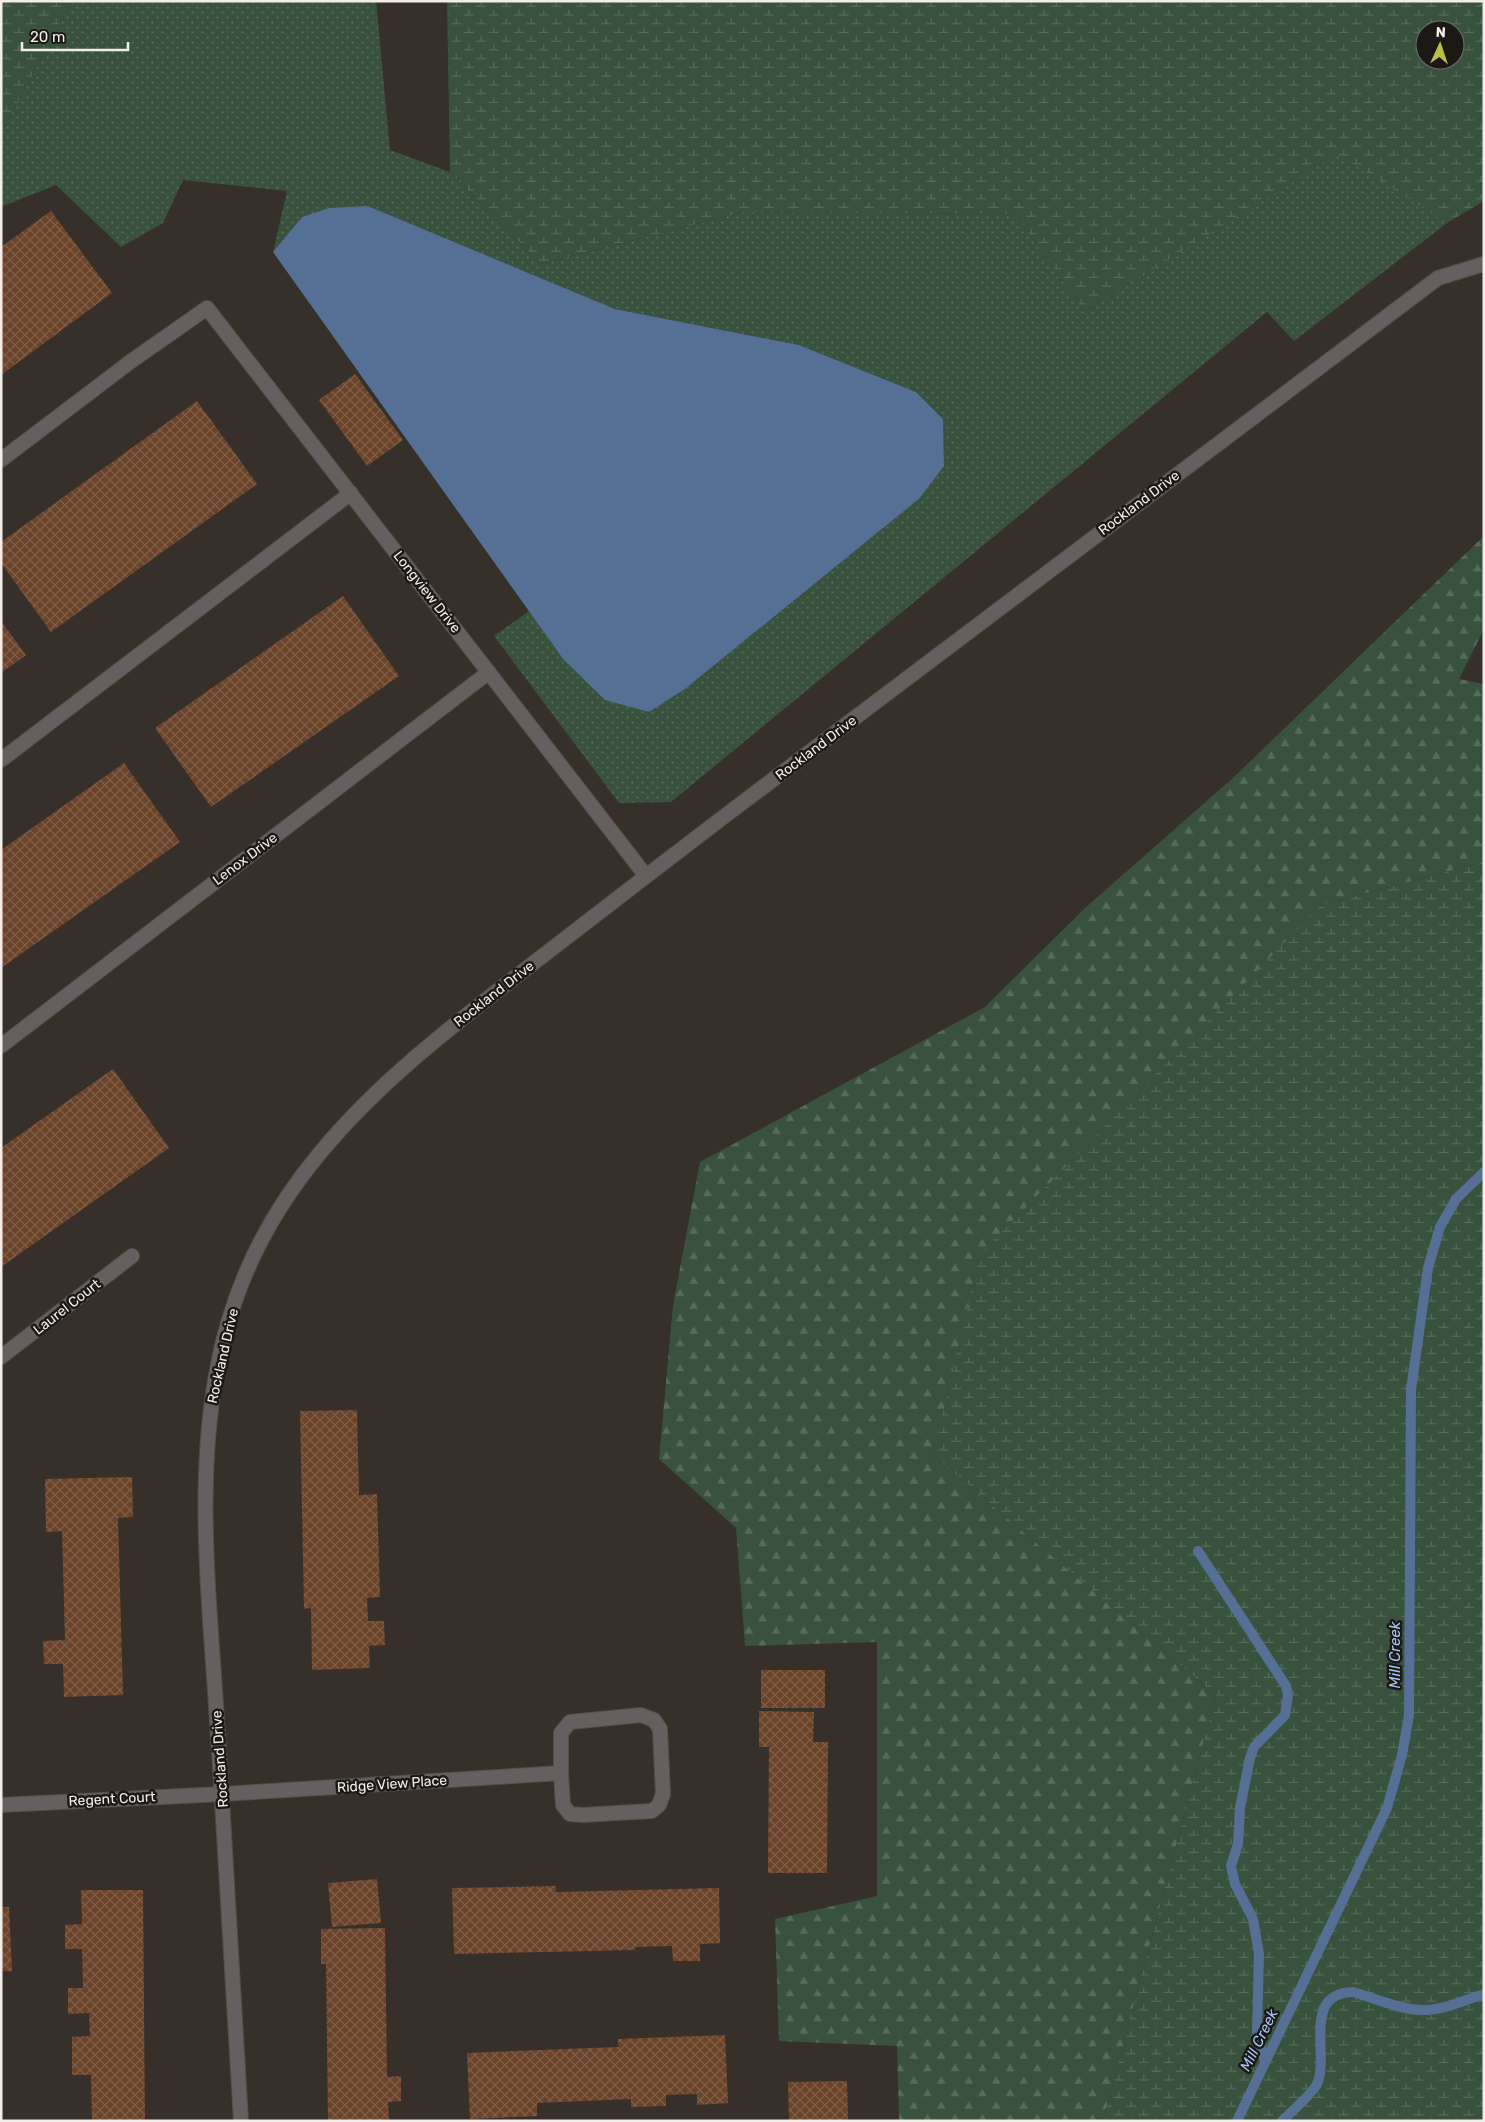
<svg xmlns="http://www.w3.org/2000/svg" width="1485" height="2122" font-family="Rubik,sans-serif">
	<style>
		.grass { fill: url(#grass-dots) }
		.forest { fill: url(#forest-firs) }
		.wetland { fill: url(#wetland-marsh); fill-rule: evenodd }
		.water { fill: #567095 }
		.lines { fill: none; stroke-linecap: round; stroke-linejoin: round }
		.stream { stroke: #567095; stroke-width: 10 }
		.building { fill: url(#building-cross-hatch) }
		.service-casing { stroke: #544e49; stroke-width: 16 }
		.tertiary-casing { stroke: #544e49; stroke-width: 16 }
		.service { stroke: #65605f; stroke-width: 14 }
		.tertiary { stroke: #65605f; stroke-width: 14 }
		.labels { text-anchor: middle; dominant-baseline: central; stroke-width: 5; stroke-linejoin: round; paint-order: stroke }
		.street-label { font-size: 14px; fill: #f3eeea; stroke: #1b1815 }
		.water-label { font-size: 15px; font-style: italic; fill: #a5c7f7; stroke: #1b1815 }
	</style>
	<defs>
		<pattern id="grass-dots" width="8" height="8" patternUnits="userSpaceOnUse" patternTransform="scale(1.25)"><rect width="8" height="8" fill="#39523d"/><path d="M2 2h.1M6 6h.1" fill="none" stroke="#566b59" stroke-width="1.8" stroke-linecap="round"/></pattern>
		<pattern id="forest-firs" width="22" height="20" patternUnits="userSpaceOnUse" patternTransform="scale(1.25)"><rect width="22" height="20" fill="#39523d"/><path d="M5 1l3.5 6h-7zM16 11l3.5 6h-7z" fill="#566b59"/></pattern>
		<pattern id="wetland-marsh" width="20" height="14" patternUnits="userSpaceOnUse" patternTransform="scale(1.25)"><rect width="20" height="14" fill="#39523d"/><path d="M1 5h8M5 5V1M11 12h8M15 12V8" fill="none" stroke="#566b59"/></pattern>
		<pattern id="building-cross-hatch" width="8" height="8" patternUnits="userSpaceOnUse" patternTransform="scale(1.25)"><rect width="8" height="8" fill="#6a4329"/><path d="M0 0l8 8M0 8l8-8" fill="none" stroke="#805e48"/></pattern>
	</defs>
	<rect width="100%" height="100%" fill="#362f2a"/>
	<!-- grass -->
	<path class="grass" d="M72,1H376L390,150L450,172L541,264L743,212L1015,214L1085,312L1337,153L1447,223L1294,341L1267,312L671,802L619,803L494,636L529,611L563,659L649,712L685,689L920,498L944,466L943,419L916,392L799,345L615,309L368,206L302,217L273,252L287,191L183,180L163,223L121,247L56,185L1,207V133Z"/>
	<!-- forest -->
	<path class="forest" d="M1484,536V629L1459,679L1484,684V862L1321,905L933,1455L1216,1695L1103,2121H899L897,2046L779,2041L775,1919L877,1896V1642L745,1646L736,1528L659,1459L673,1305L700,1162L985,1007L1084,909L1235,776Z"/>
	<!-- wetland -->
	<path class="wetland" d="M1,1H72L1,133Z
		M447,1H1484V201L1447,223L1337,154L1085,312L1015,214L743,212L541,264L450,172ZM1425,30H1455V60H1425Z
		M1484,862V2121H1103L1216,1695L933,1455L980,1254L1321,905Z"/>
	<!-- water -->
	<path class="water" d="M368,206L615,309L799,345L916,392L943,419L944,466L920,498L685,689L649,712L605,700L563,659L273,252L302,217L329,208Z"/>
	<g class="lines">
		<!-- stream -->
		<path class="stream" d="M1198,1551L1286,1686L1288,1695L1285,1715L1254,1747L1250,1758L1240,1808L1238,1844L1231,1866L1235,1884L1253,1919L1259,1954L1257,2032L1265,2062
			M1237,2121L1387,1808L1402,1755L1409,1715L1411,1390L1428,1268L1440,1227L1456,1199L1484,1172
			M1282,2121C1290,2113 1313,2093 1317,2084C1330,2056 1301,1993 1353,1992C1374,1998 1398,2009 1420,2010C1442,2011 1464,2000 1484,1994"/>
	</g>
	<!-- building -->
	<path class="building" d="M51,211L112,293L1,375V247Z
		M355,374L403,440L367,466L319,400Z
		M197,401L257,484L51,632L1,563V542Z
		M343,596L399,676L211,807L155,728Z
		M1,621L26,655L1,673Z
		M124,763L180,842L1,968V850Z
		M113,1069L169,1148L1,1267V1148Z
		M357,1410L359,1495L377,1494L380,1597L367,1598L368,1621H384L385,1645L369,1646L370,1668L312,1670L311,1608L304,1609L300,1411Z
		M132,1477L133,1517L118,1518L123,1695L64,1697L63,1664H44L43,1641L65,1640L62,1531L46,1532L45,1479Z
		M761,1670H825V1708H761Z
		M759,1711L814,1712L813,1742H828L827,1873H768L769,1747H759Z
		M377,1879L381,1923L332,1927L328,1883Z
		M556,1886V1892L719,1888L720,1943L700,1944V1961H673L672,1946L635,1947V1950L454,1954L452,1888Z
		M81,1890H143L145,2121H92L91,2075H72V2037L90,2036L89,2013L68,2014V1988H83L82,1949H65V1925L82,1924Z
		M1,1907H9L12,1971H1Z
		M385,1928L387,2077L401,2076V2101L388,2102L389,2121H328L326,1964H321V1929Z
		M725,2035L728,2103L697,2105V2094L666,2095V2106L631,2107V2099L537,2103V2116L470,2119L467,2053L618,2047V2039Z
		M847,2081L848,2121H789L788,2082Z"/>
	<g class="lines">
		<!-- service casing -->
		<g class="service-casing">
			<path id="service" d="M1,460L130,362L207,308L646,876
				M1,760L351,493
				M1,1046L489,672
				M1,1357L132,1256
				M1,1805L222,1794L561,1773L563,1805L570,1814L582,1815L652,1811L659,1805L663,1794L660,1729L654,1720L641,1715L570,1722L561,1733V1773"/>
		</g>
		<!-- tertiary casing -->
		<g class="tertiary-casing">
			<path id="tertiary" d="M241,2121C233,1987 226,1854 217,1721C209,1590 191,1451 228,1323C246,1261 279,1202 320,1153C377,1084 448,1029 518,975C589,920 659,866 730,812C966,634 1202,456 1438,278L1484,264"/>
		</g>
		<!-- service -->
		<use href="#service" class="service"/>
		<!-- tertiary -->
		<use href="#tertiary" class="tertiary"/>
	</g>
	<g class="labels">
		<!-- street labels -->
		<g class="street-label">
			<text transform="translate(1139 503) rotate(-37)">Rockland Drive</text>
			<text transform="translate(427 592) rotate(52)">Longview Drive</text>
			<text transform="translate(816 748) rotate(-37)">Rockland Drive</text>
			<text transform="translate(245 859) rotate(-37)">Lenox Drive</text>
			<text transform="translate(494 994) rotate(-38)">Rockland Drive</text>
			<text transform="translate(67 1307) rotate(-38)">Laurel Court</text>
			<text transform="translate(223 1356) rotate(-77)">Rockland Drive</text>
			<text transform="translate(220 1759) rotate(-94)">Rockland Drive</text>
			<text transform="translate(392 1784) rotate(-4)">Ridge View Place</text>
			<text transform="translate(112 1799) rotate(-3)">Regent Court</text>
		</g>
		<!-- water labels -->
		<g class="water-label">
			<text transform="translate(1395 1655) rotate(-90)">Mill Creek</text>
			<text transform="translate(1259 2040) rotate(-64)">Mill Creek</text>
		</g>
	</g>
	<!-- border -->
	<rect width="1485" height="2122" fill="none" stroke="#f3eeea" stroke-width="5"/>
	<!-- north arrow -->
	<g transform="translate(1440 45) rotate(3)"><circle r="24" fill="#1b1815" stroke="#716e6a"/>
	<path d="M0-4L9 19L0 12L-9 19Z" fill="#bac045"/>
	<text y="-8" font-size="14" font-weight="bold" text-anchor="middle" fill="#f3eeea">N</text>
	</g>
	<!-- scale -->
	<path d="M22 42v8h106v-8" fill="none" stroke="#f3eeea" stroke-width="2.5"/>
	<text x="30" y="42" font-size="15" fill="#f3eeea" stroke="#1b1815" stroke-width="4" paint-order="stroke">20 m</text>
</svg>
